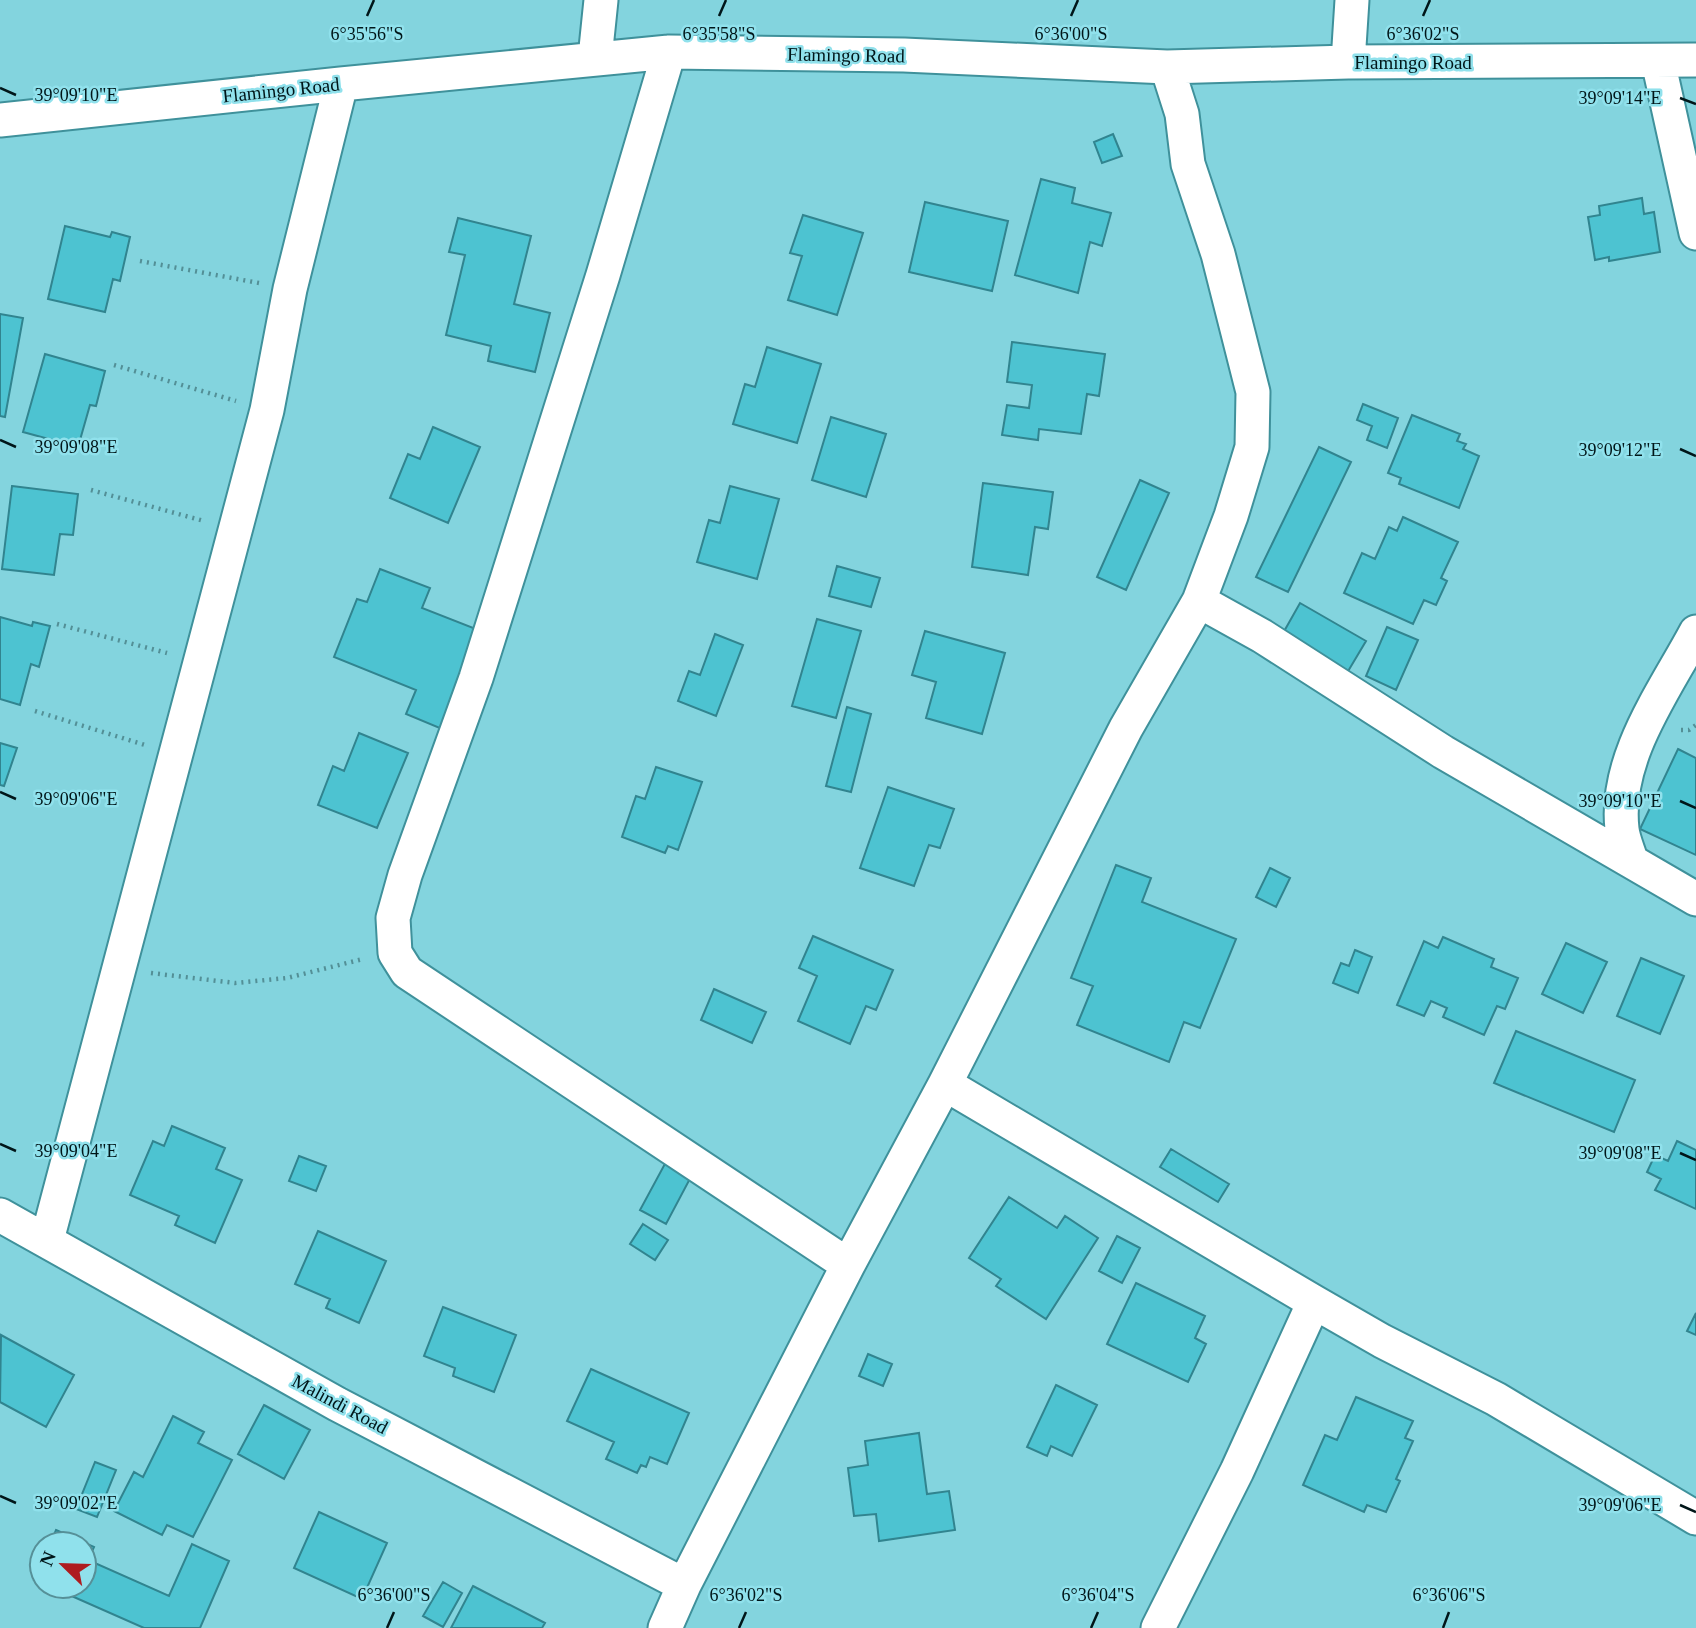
<svg xmlns="http://www.w3.org/2000/svg" width="1696" height="1628" font-family="'Times New Roman',serif">
	<style>
		.building { fill: #4dc3d1; stroke: #31848f; stroke-width: 2 }
		.lines { fill: none; stroke-linecap: round; stroke-linejoin: round }
		.street-casing { stroke: #3f919b; stroke-width: 37 }
		.path { stroke: #538f96; stroke-width: 4.5; stroke-dasharray: 2 5; stroke-linecap: butt }
		.street { stroke: #fff; stroke-width: 33 }
		.ticks { fill: none; stroke: #001619; stroke-width: 2.5 }
		.labels { text-anchor: middle; dominant-baseline: central; stroke-width: 5; stroke-linejoin: round; paint-order: stroke }
		.street-label { font-size: 19px; fill: #001619; stroke: #90e1ec }
		.ticks-label { font-size: 18px; text-anchor: middle; fill: #001619; stroke: #90e1ec; stroke-width: 5; stroke-linejoin: round; paint-order: stroke }
	</style>
	<rect width="100%" height="100%" fill="#83d4de"/>
	<!-- building -->
	<path class="building" d="M1113,134L1122,156L1102,163L1094,142Z
		M1041,179L1075,188L1072,203L1111,213L1102,246L1090,242L1078,293L1015,275Z
		M1642,198L1644,214L1654,212L1660,252L1609,261V257L1595,260L1588,217L1600,215L1599,206Z
		M925,202L1008,221L992,291L909,272Z
		M803,215L863,233L837,315L788,300L802,256L790,253Z
		M458,218L531,236L514,304L550,313L535,372L488,361L491,346L446,335L465,255L449,252Z
		M65,226L110,237L112,232L130,237L120,281L113,279L105,312L48,299Z
		M0,314L23,318L5,417L0,416Z
		M1012,342L1105,354L1099,396L1087,394L1081,434L1039,429L1038,440L1002,435L1007,405L1029,408L1032,385L1007,382Z
		M767,347L821,364L797,443L733,424L745,384L755,387Z
		M45,354L105,371L96,406L90,405L78,447L23,432Z
		M1363,404L1398,418L1387,448L1367,440L1372,426L1357,420Z
		M1412,415L1460,434L1457,441L1466,444L1463,449L1479,456L1459,508L1399,484L1401,478L1388,473Z
		M831,417L886,434L866,497L812,480Z
		M433,427L480,447L448,523L390,498L408,454L420,459Z
		M1319,447L1351,462L1288,592L1256,577Z
		M1140,480L1169,493L1126,590L1097,577Z
		M983,483L1053,492L1048,529L1035,527L1028,575L972,567Z
		M12,486L78,494L73,535L60,534L54,575L2,569Z
		M730,486L779,499L757,579L697,562L709,520L720,523Z
		M1403,517L1458,542L1441,578L1447,581L1436,605L1424,600L1413,624L1344,593L1362,553L1375,559L1389,527L1397,531Z
		M837,566L880,578L871,607L829,596Z
		M380,569L430,588L422,608L481,631L442,729L406,714L416,690L334,657L357,599L367,602Z
		M1300,603L1366,641L1347,673L1282,635Z
		M0,617L32,626L33,622L50,626L39,667L31,664L20,705L0,699Z
		M817,619L861,631L836,718L792,706Z
		M1387,627L1418,640L1396,690L1366,676Z
		M925,631L1005,653L982,734L926,718L936,682L912,675Z
		M715,634L743,645L716,716L678,701L689,671L700,675Z
		M847,707L871,714L851,792L826,786Z
		M359,733L408,753L377,828L318,805L333,766L344,771Z
		M0,743L17,748L4,786L0,785Z
		M1678,749L1696,758V855L1640,829Z
		M656,767L702,782L678,850L668,846L665,853L622,837L636,796L645,799Z
		M888,787L954,809L940,848L929,845L914,886L860,868Z
		M1116,865L1151,878L1142,902L1236,939L1200,1028L1184,1022L1169,1062L1077,1025L1093,986L1071,978Z
		M1270,868L1290,878L1276,907L1256,897Z
		M813,936L893,970L876,1010L866,1006L850,1044L798,1021L817,976L799,968Z
		M1443,937L1494,959L1491,967L1518,978L1505,1009L1497,1006L1484,1035L1443,1017L1447,1008L1431,1001L1424,1016L1397,1005L1424,941L1438,948Z
		M1566,943L1607,962L1583,1013L1542,994Z
		M1355,950L1372,957L1358,993L1333,983L1341,963L1349,966Z
		M1641,958L1684,976L1660,1034L1617,1016Z
		M714,989L766,1012L752,1043L701,1020Z
		M1516,1031L1635,1080L1614,1132L1494,1083Z
		M172,1126L225,1148L216,1169L242,1180L215,1243L175,1225L179,1216L130,1195L153,1141L164,1146Z
		M1677,1141L1696,1150V1209L1655,1190L1661,1179L1647,1172L1655,1155L1668,1161Z
		M1171,1149L1229,1184L1218,1202L1160,1167Z
		M299,1156L326,1166L316,1191L289,1181Z
		M667,1160L693,1173L666,1224L640,1210Z
		M1009,1197L1057,1228L1065,1216L1098,1238L1046,1319L996,1286L1001,1279L969,1258Z
		M643,1224L668,1240L655,1260L630,1244Z
		M318,1231L386,1261L359,1323L326,1308L330,1299L295,1284Z
		M1117,1236L1140,1248L1122,1283L1099,1271Z
		M1136,1283L1205,1316L1195,1338L1206,1344L1188,1382L1107,1344Z
		M443,1307L516,1335L494,1392L453,1376L455,1368L424,1356Z
		M1696,1313V1335L1687,1331Z
		M1,1335L74,1375L46,1427L0,1402Z
		M868,1354L892,1364L883,1386L859,1376Z
		M591,1369L689,1413L667,1464L650,1457L646,1467L641,1465L637,1473L606,1459L614,1442L567,1421Z
		M1056,1385L1097,1405L1072,1456L1051,1446L1047,1456L1027,1447Z
		M1356,1397L1413,1421L1405,1438L1413,1441L1396,1479L1400,1481L1386,1512L1367,1505L1364,1512L1303,1485L1325,1435L1337,1440Z
		M264,1405L310,1430L284,1479L238,1454Z
		M173,1416L204,1432L198,1443L232,1460L193,1537L167,1525L162,1535L114,1511L134,1472L143,1477Z
		M919,1433L927,1494L949,1491L955,1530L879,1541L876,1514L854,1516L848,1468L868,1465L865,1441Z
		M95,1462L116,1470L97,1517L76,1509Z
		M319,1512L387,1543L362,1599L294,1568Z
		M56,1530L94,1547L88,1560L169,1596L192,1544L229,1561L200,1628H144L49,1586H84V1544H50Z
		M42,1562V1583L34,1580Z
		M443,1582L462,1593L443,1627L423,1616Z
		M473,1586L545,1623L542,1628H451Z"/>
	<g class="lines">
		<!-- street casing -->
		<g class="street-casing">
			<path id="street" d="M669,52L603,275L476,678L405,875L393,918L395,953L407,972L848,1265
				M595,58L601,0
				M1658,61L1696,233
				M1348,62L1352,0
				M0,120L341,84L669,52L904,55L1167,67L1348,62L1696,60
				M1199,601L1262,636L1443,752L1696,899
				M1631,860C1628,850 1623,839 1622,829C1614,758 1664,692 1696,632
				M945,1084L1314,1302L1382,1341L1496,1399L1696,1518
				M0,1215L337,1404L684,1585
				M47,1240L267,410L290,289L341,84
				M665,1628L684,1585L848,1265L945,1084L1126,728L1199,601L1231,516L1252,447L1253,392L1218,254L1188,164L1182,114L1167,67
				M1158,1628L1237,1471L1314,1302"/>
		</g>
		<!-- path -->
		<path class="path" d="M140,261L259,283
			M114,365L236,401
			M91,490L204,521
			M57,624L167,653
			M35,711L145,745
			M1681,730H1689L1696,725
			M151,973L235,983L287,978L363,959"/>
		<!-- street -->
		<use href="#street" class="street"/>
	</g>
	<!-- ticks -->
	<path class="ticks" d="M367,16L374,0M719,16L726,0M1071,16L1078,0M1423,16L1430,0M0,88L16,95M1680,98L1696,104M0,440L16,447M1680,449L1696,456M0,792L16,799M1680,801L1696,808M0,1144L16,1151M1680,1153L1696,1160M0,1496L16,1503M1680,1505L1696,1512M387,1628L394,1612M739,1628L746,1612M1091,1628L1098,1612M1443,1628L1449,1612"/>
	<g class="labels">
		<!-- street labels -->
		<g class="street-label">
			<text transform="translate(846 55) rotate(1)">Flamingo Road</text>
			<text x="1413" y="62">Flamingo Road</text>
			<text transform="translate(281 90) rotate(-6)">Flamingo Road</text>
			<text transform="translate(340 1404) rotate(28)">Malindi Road</text>
		</g>
	</g>
	<g class="ticks-label">
		<text x="367" y="40">6°35'56"S</text>
		<text x="719" y="40">6°35'58"S</text>
		<text x="1071" y="40">6°36'00"S</text>
		<text x="1423" y="40">6°36'02"S</text>
		<text x="76" y="101">39°09'10"E</text>
		<text x="1620" y="104">39°09'14"E</text>
		<text x="76" y="453">39°09'08"E</text>
		<text x="1620" y="456">39°09'12"E</text>
		<text x="76" y="805">39°09'06"E</text>
		<text x="1620" y="807">39°09'10"E</text>
		<text x="76" y="1157">39°09'04"E</text>
		<text x="1620" y="1159">39°09'08"E</text>
		<text x="76" y="1509">39°09'02"E</text>
		<text x="1620" y="1511">39°09'06"E</text>
		<text x="394" y="1601">6°36'00"S</text>
		<text x="746" y="1601">6°36'02"S</text>
		<text x="1098" y="1601">6°36'04"S</text>
		<text x="1449" y="1601">6°36'06"S</text>
	</g>
	<!-- north arrow -->
	<g transform="translate(63 1565) rotate(293)"><circle r="33" fill="#90e1ec" stroke="#569098" stroke-width="2"/>
	<path d="M0-5L12 26L0 18L-12 26Z" fill="#ae1c20"/>
	<text y="-10" font-size="19" font-weight="bold" text-anchor="middle" fill="#001619">N</text>
	</g>
</svg>
